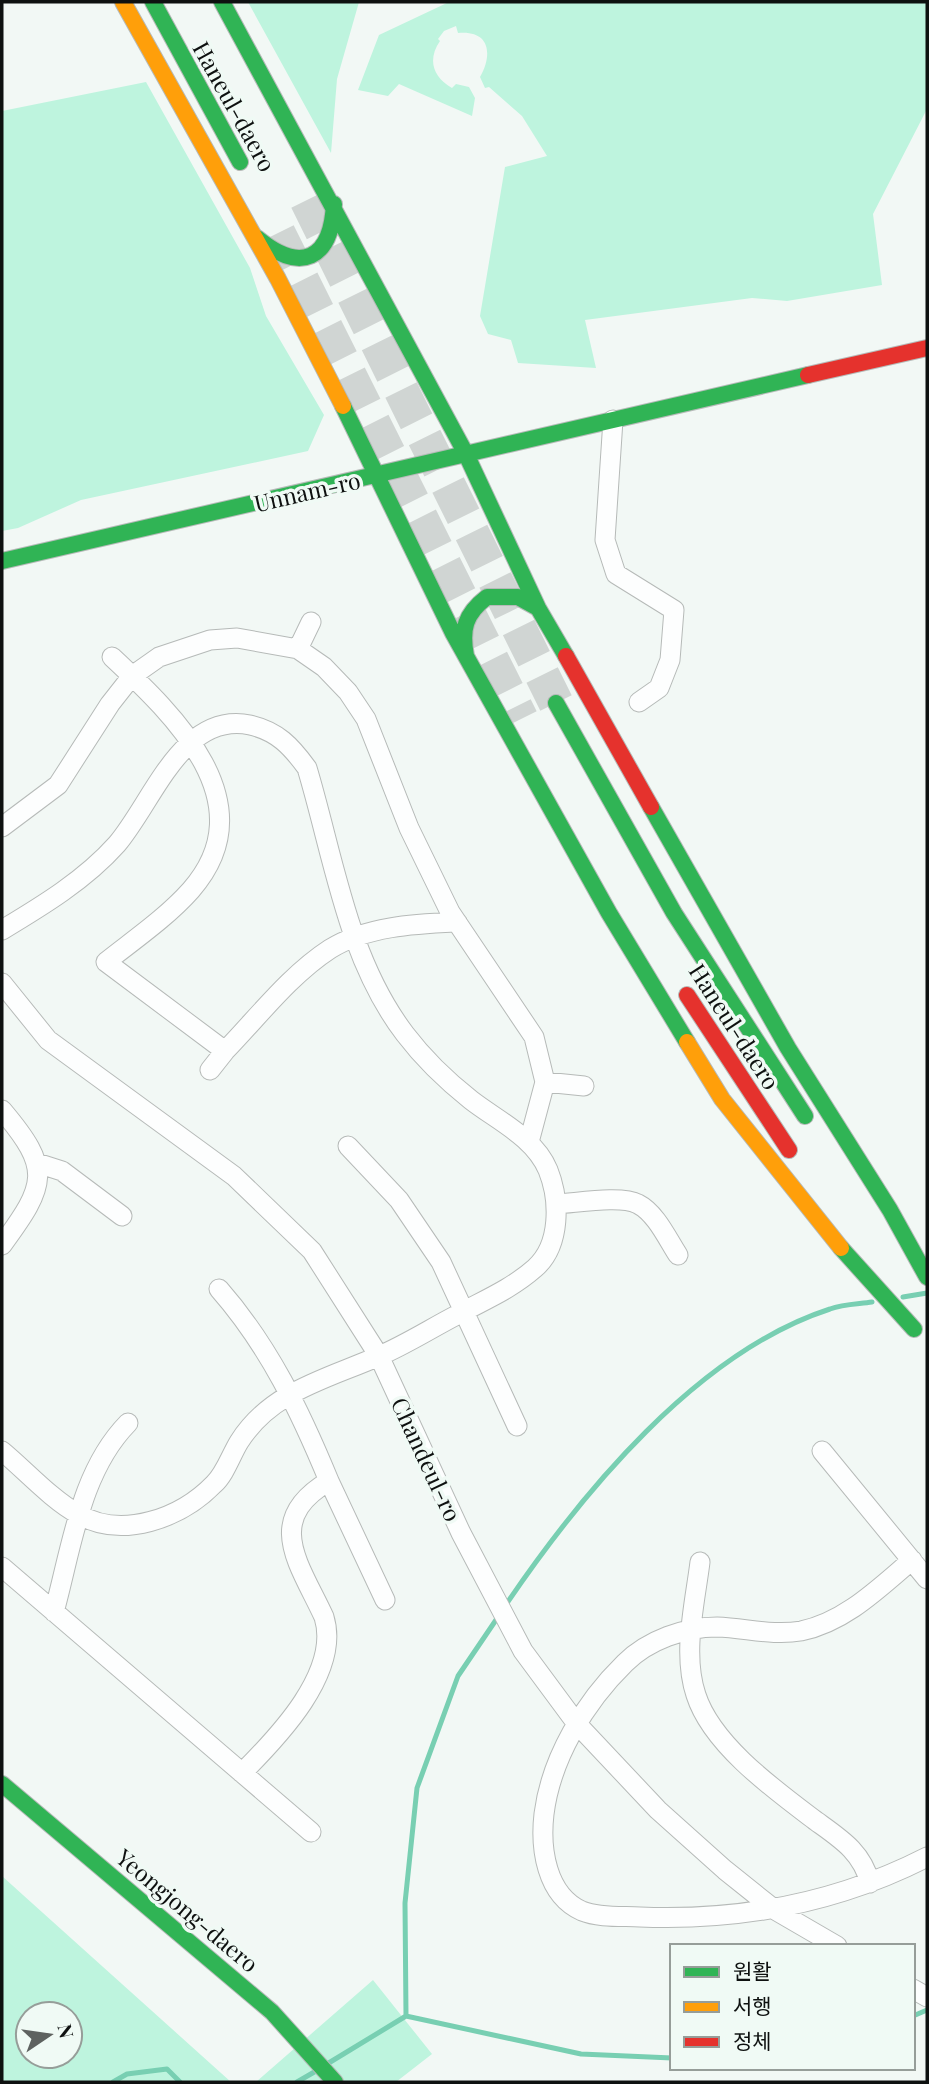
<svg xmlns="http://www.w3.org/2000/svg" width="929" height="2084" font-family="'Playfair Display','Noto Sans KR',serif">
	<style>
		.green { fill: #bef4de; fill-rule: evenodd }
		.lines { fill: none; stroke-linecap: round; stroke-linejoin: round }
		.stream { stroke: #78cfb2; stroke-width: 5 }
		.highway-tunnel { stroke: #d0d5d3; stroke-width: 35; stroke-dasharray: 35 18; stroke-linecap: butt }
		.street-casing { stroke: #b6bab8; stroke-width: 21 }
		.fast-casing { stroke: #b6bab8; stroke-width: 18 }
		.slow-casing { stroke: #b6bab8; stroke-width: 18 }
		.jam-casing { stroke: #b6bab8; stroke-width: 18 }
		.street { stroke: #fdfefe; stroke-width: 19 }
		.fast { stroke: #30b455; stroke-width: 16 }
		.slow { stroke: #ff9f0a; stroke-width: 16 }
		.jam { stroke: #e5322d; stroke-width: 16 }
		.labels { text-anchor: middle; dominant-baseline: central; stroke-width: 7; stroke-linejoin: round; paint-order: stroke }
		.street-label { font-size: 23px; fill: #0e1110; stroke: #f0faf5 }
	</style>
	<rect width="100%" height="100%" fill="#f2f8f5"/>
	<!-- green -->
	<path class="green" d="M248,2H359L337,79L331,153Z
		M449,2H927V109L873,214L882,285L787,301L752,298L585,320L596,368L518,363L511,340L488,334L480,316L505,167L547,156L522,116L489,87L485,88L480,77C493,54 490,30 458,33L456,26L444,31L438,39L440,41C427,60 433,77 452,88L456,84L469,87L475,98L472,116L399,84L388,96L358,90L379,35Z
		M146,82L250,268L266,316L324,415L308,451L81,500L18,528L2,531V111Z
		M2,1876L23,1895L231,2082H2ZM70,2014V2056H28V2014Z
		M373,1980L432,2054L396,2082H256Z"/>
	<g class="lines">
		<!-- stream -->
		<path class="stream" d="M903,1297L927,1293
			M505,1606C581,1494 697,1352 830,1309C843,1304 859,1304 872,1302
			M406,2016L581,2054L672,2058
			M913,2016L927,2010
			M327,2064L406,2016L405,1903L417,1788L458,1676L500,1614
			M113,2082L127,2074L167,2069L180,2082
			M297,2082L316,2071"/>
		<!-- highway-tunnel -->
		<path class="highway-tunnel" d="M307,200L556,703
			M278,233L521,719"/>
		<!-- street casing -->
		<g class="street-casing">
			<path id="street" d="M613,420L605,540L616,574L674,610L670,660L659,688L639,702
				M298,649L311,622
				M112,657C174,715 267,803 191,890C167,917 135,939 106,962L225,1051C258,1017 290,975 330,949C367,926 415,924 457,922
				M2,827L58,785L110,704L132,676L159,657L210,640L237,638L298,649L324,667L348,692L366,719L409,828L450,912L534,1037L545,1082L529,1142
				M2,930C42,906 85,880 117,844C153,802 182,711 250,725C277,731 291,746 307,768C334,858 347,958 405,1034C424,1059 447,1081 471,1100C498,1121 534,1137 548,1170C560,1200 561,1245 535,1268C510,1290 484,1300 455,1316C430,1329 405,1345 379,1356C327,1379 271,1391 239,1442C231,1455 225,1474 214,1484C181,1518 122,1540 78,1514C52,1500 25,1470 2,1451
				M2,983L48,1040L234,1176L312,1251L379,1356L461,1533L523,1651L577,1724L658,1810L725,1870L775,1910L837,1946
				M210,1070L225,1051
				M545,1082L584,1086
				M2,1110C52,1169 47,1184 2,1245
				M348,1146L399,1200L441,1262L517,1426
				M37,1163L62,1171L122,1216
				M557,1204C577,1203 621,1195 638,1204C656,1213 668,1240 678,1255
				M219,1289C269,1346 300,1411 329,1481C263,1520 299,1563 324,1617C341,1672 278,1737 242,1773
				M822,1451L927,1579
				M329,1481L385,1600
				M912,1560C879,1588 845,1622 801,1631C773,1636 746,1628 717,1627C685,1627 648,1640 625,1663C585,1702 551,1758 544,1814C540,1848 546,1895 582,1911C599,1918 623,1916 640,1917C741,1921 837,1903 927,1857
				M700,1562C695,1603 682,1654 696,1695C712,1745 775,1790 816,1821C841,1839 862,1852 870,1883
				M2,1567L311,1832
				M54,1612C72,1547 80,1472 128,1423
				M913,1989L927,1997"/>
		</g>
		<!-- fast casing -->
		<g class="fast-casing">
			<path id="fast" d="M153,2L240,162
				M222,2L466,454L538,608L566,656
				M257,238C301,274 331,260 334,204
				M343,406L453,633L609,913L687,1042
				M2,561L808,375
				M466,656C461,629 465,614 487,597H518L538,608
				M556,703L674,913L805,1116
				M651,807L788,1048L890,1210L927,1277
				M841,1248L914,1329
				M2,1784L272,2012L335,2082"/>
		</g>
		<!-- slow casing -->
		<g class="slow-casing">
			<path id="slow" d="M123,2L278,279L343,406
				M687,1042L722,1099L841,1248"/>
		</g>
		<!-- jam casing -->
		<g class="jam-casing">
			<path id="jam" d="M808,375L927,348
				M566,656L651,807
				M687,995L789,1150"/>
		</g>
		<!-- street -->
		<use href="#street" class="street"/>
		<!-- fast -->
		<use href="#fast" class="fast"/>
		<!-- slow -->
		<use href="#slow" class="slow"/>
		<!-- jam -->
		<use href="#jam" class="jam"/>
	</g>
	<g class="labels">
		<!-- street labels -->
		<g class="street-label">
			<text transform="translate(235 106) rotate(61)">Haneul-daero</text>
			<text transform="translate(307 491) rotate(-13)">Unnam-ro</text>
			<text transform="translate(735 1026) rotate(57)">Haneul-daero</text>
			<text transform="translate(427 1459) rotate(65)">Chandeul-ro</text>
			<text transform="translate(188 1910) rotate(40)">Yeongjong-daero</text>
		</g>
	</g>
	<!-- border -->
	<rect width="929" height="2084" fill="none" stroke="#0e1110" stroke-width="7"/>
	<!-- legend -->
	<rect x="670" y="1944" width="245" height="126" fill="#f0faf5" stroke="#969d99" stroke-width="2"/>
	<rect x="684" y="1967" width="35" height="10" fill="#30b455" stroke="#969d99" stroke-width="2"/>
	<text x="733" y="1979" font-size="21" fill="#0e1110">원활</text>
	<rect x="684" y="2002" width="35" height="10" fill="#ff9f0a" stroke="#969d99" stroke-width="2"/>
	<text x="733" y="2014" font-size="21" fill="#0e1110">서행</text>
	<rect x="684" y="2037" width="35" height="10" fill="#e5322d" stroke="#969d99" stroke-width="2"/>
	<text x="733" y="2049" font-size="21" fill="#0e1110">정체</text>
	<!-- north arrow -->
	<g transform="translate(49 2035) rotate(77)"><circle r="33" fill="#f0faf5" stroke="#969d99" stroke-width="2"/>
	<path d="M0-5L12 26L0 18L-12 26Z" fill="#5e6260"/>
	<text y="-10" font-size="19" font-weight="bold" text-anchor="middle" fill="#0e1110">N</text>
	</g>
</svg>
